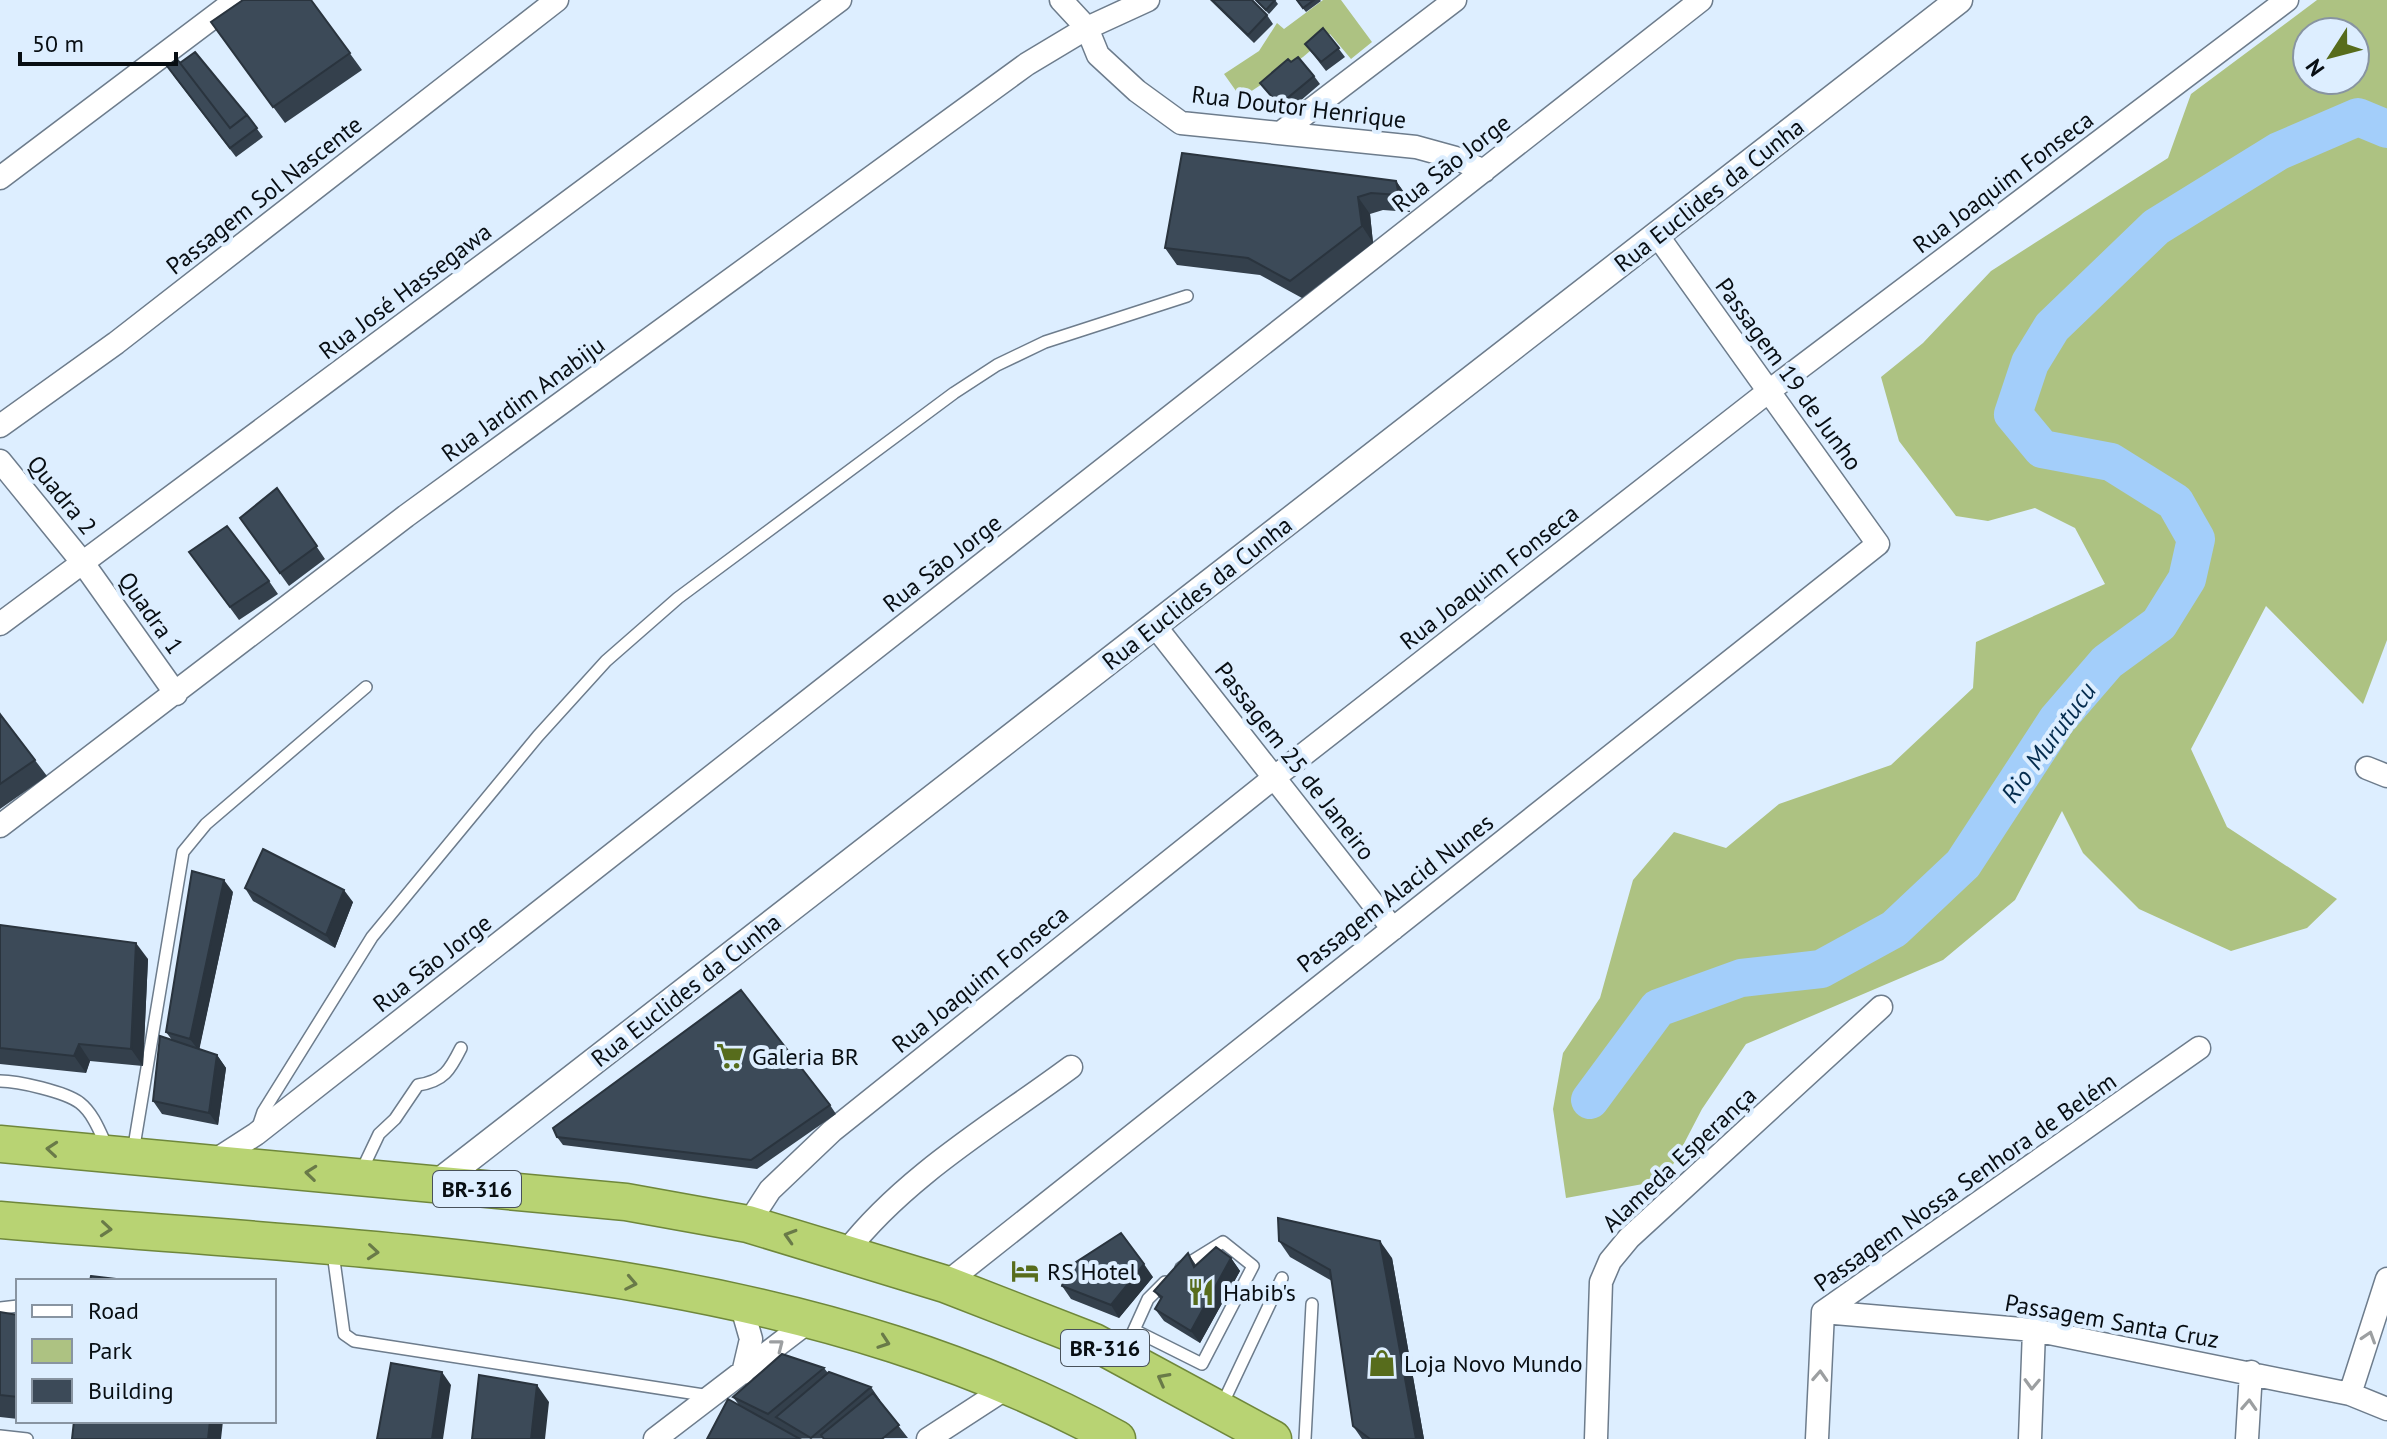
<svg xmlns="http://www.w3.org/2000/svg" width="2387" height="1439" font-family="'PT Sans',sans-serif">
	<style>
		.green { fill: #adc282; fill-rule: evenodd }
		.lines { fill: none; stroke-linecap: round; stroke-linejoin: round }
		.river { stroke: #a3cefa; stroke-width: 38 }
		.service-casing { stroke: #6d7c8c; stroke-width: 14 }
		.minor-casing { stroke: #6d7c8c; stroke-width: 25 }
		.tertiary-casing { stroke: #6d7c8c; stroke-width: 29 }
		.trunk-casing { stroke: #6f873b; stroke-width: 39 }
		.service { stroke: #fff; stroke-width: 11 }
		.minor { stroke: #fff; stroke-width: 22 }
		.tertiary { stroke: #fff; stroke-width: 26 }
		.trunk { stroke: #b8d373; stroke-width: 36 }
		.wall { fill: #34404c }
		.shaded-wall { fill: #2a343e }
		.building { fill: #3c4a58; stroke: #2a343e; stroke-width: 2 }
		.oneway { stroke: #697a48 }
		.oneway2 { stroke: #9c9fa1 }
		.labels { text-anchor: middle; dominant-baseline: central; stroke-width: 8; stroke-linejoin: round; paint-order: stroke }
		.shield { fill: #def; stroke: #48515a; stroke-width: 2 }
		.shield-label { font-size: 22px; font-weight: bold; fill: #080e13 }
		.street-label { font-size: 24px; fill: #080e13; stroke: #def }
		.poi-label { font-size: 24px; fill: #080e13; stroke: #def; text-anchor: start }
		.water-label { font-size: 26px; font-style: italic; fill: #042c4e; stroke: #def }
	</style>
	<rect width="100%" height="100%" fill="#def"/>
	<!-- green -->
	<path class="green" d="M1323,0H1341L1372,42L1351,59L1330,34L1303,57L1241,98L1224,74L1259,51L1277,23L1284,29Z
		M2317,0H2387V640L2363,704L2266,606L2191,749L2227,827L2337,899L2307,928L2231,951L2139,909L2083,853L2062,811L2015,900L1943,960L1746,1044L1702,1109L1665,1180L1566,1198L1553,1109L1563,1053L1600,998L1633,880L1674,832L1726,848L1779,804L1891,765L1973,688L1976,642L2105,584L2075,528L2035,508L1988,521L1956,516L1899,441L1881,377L1923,343L1991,271L2168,158L2191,94ZM2307,32H2355V80H2307Z"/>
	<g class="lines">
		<!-- river -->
		<path class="river" d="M1590,1100L1658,1008L1741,978L1821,969L1894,929L1963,864L2057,720L2107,662L2159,624L2187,579L2196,539L2175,502L2111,462L2042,449L2013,414L2030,363L2052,327L2156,227L2279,151L2358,117L2387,129"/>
		<!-- service casing -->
		<g class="service-casing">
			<path id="service" d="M0,1081C18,1081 66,1092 80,1103C93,1113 100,1132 107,1147
				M257,1130L263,1112L372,937L538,736L606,661L678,598L954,393L997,365L1045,342L1187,296
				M133,1152L183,852L206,824L366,687
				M360,1174L379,1134L395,1119L418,1085C444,1081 450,1070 461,1048
				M333,1253L344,1334L354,1341L710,1396
				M0,1308L18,1306
				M1134,1330L1202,1364L1253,1266L1223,1242L1181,1268
				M1124,1352L1148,1299L1165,1282
				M1222,1405L1282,1278
				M0,1436L27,1439
				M1305,1439L1312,1304"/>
		</g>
		<!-- minor casing -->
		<g class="minor-casing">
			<path id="minor" d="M1061,0L1087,28L1098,55L1137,91L1181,123L1416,147L1456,158L1484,171
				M1283,131L1455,0
				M0,178L236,0
				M0,426L116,343L557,0
				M0,461L83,563L176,694
				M0,624L840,0
				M1155,626L1393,929
				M2367,768L2387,776
				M0,826L406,516L1027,64L1087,28L1148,0
				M211,1163L256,1134L1701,0
				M748,1224L770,1190L832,1131L1276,776L1769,391L2287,0
				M846,1252C905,1176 994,1124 1071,1067
				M945,1284L1878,544L1657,235
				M741,1304L751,1339L743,1373
				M1823,1312L2034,1330L2350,1394L2387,1409
				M1823,1312L2199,1048
				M2350,1394L2387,1279
				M655,1439L813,1318
				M928,1439L1011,1385
				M1596,1439L1601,1282L1610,1261L1629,1238L1881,1007
				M1817,1439L1823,1312
				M2030,1439L2034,1330
				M2247,1439L2251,1372"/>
		</g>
		<!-- tertiary casing -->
		<g class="tertiary-casing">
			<path id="tertiary" d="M435,1185L1959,0"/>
		</g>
		<!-- trunk casing -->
		<g class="trunk-casing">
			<path id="trunk" d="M0,1144L626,1202L748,1224L945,1284L1094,1342L1273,1439
				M0,1220C370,1252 785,1256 1117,1439"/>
		</g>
		<!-- service -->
		<use href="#service" class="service"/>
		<!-- minor -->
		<use href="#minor" class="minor"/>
		<!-- tertiary -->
		<use href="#tertiary" class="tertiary"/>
		<!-- trunk -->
		<use href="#trunk" class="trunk"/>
	</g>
	<!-- wall -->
	<path class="wall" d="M311,0L362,70L285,123L223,39Z
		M1210,0H1252L1267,15L1273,24L1254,43Z
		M1255,0H1275L1278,4L1269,14Z
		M1296,0H1320L1321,1L1306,12Z
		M1323,28L1345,57L1326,71L1305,44Z
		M1291,62L1314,76L1320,84L1285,114L1260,83Z
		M180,63L247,115L263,137L236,157L173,75Z
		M1396,181L1408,198L1410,212L1383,210L1370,214L1373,243L1302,298L1260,275L1177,265L1165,248Z
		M277,488L325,559L289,586L240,518Z
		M189,552L269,581L278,594L239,620Z
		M0,714L47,776L0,809Z
		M245,888L353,902L335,948L253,901Z
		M233,892L199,1049L217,1055L226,1068L218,1125L162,1114L153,1101L172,1040L166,1032Z
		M0,925L148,959L143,1066L90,1061L86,1073L0,1064Z
		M830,1105L836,1114L757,1169L563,1145L557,1137Z
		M1279,1241L1392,1258L1424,1439H1362L1353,1426L1332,1281L1290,1257Z
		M1188,1253L1196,1265L1231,1258L1240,1271L1200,1343L1164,1321L1155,1309L1161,1300L1154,1291Z
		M1153,1277L1119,1318L1071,1299L1062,1286Z
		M0,1312L18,1315V1419L0,1417Z
		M824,1368L828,1373L871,1387L880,1400L879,1401L908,1438L707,1439L739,1405L733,1397Z
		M33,1421H59V1424Z"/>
	<!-- shaded-wall -->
	<path class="shaded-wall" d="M1396,181L1408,198L1410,212L1399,195Z
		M1358,197L1370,214L1373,243L1362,226Z
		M224,880L233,892L199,1051L190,1039Z
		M344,890L353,902L335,948L326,935Z
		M136,943L148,959L143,1066L131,1049Z
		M79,1044L90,1061L86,1073L74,1056Z
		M217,1055L226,1068L218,1125L209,1113Z
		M1380,1241L1392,1258L1424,1439H1416Z
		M1231,1258L1240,1271L1200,1343L1191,1331Z
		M1144,1264L1153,1277L1119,1318L1111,1305Z
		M442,1372L451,1385L443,1439H432Z
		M537,1385L549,1402L545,1439H531Z
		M210,1421H223L221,1439H208Z"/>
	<!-- building -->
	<path class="building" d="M243,0H311L350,53L273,107L211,22Z
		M1212,0H1252L1267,15L1248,35Z
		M1256,0H1275L1266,10Z
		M1297,0H1314L1303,8Z
		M1323,28L1339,48L1321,62L1305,44Z
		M195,52L247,115L230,128L180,63Z
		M1298,57L1314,76L1279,105L1260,83L1288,59L1291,62Z
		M177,59L230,128L247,115L257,128L230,148L167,66Z
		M1182,153L1396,181L1399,195L1371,193L1358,197L1362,226L1290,281L1248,258L1165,248Z
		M277,488L317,546L280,573L240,518Z
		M227,526L269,581L230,607L189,552Z
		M0,714L35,760L0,784Z
		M263,849L344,890L326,935L245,888Z
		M192,871L224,880L190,1039L166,1032Z
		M0,925L136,943L131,1049L79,1044L74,1056L0,1048Z
		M741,990L830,1105L751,1160L557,1137L553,1128Z
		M160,1036L217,1055L209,1113L153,1101Z
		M1278,1218L1380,1241L1416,1439H1370L1353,1426L1330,1270L1279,1241Z
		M1121,1233L1144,1264L1111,1305L1062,1286L1067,1268Z
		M1216,1247L1231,1258L1191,1331L1155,1309L1162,1297L1154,1291L1188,1253L1194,1267Z
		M91,1276L133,1281H90Z
		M0,1312L18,1315V1397L0,1395Z
		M782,1354L824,1368L768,1414L733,1397Z
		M391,1363L442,1372L432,1439H377Z
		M829,1372L871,1387L811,1438L776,1417Z
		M479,1375L537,1385L531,1439H472Z
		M873,1393L899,1425L882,1439H824L821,1435Z
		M728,1399L800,1439H707Z
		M74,1421H210L208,1439H72Z"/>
	<!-- one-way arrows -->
	<defs><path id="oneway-chevron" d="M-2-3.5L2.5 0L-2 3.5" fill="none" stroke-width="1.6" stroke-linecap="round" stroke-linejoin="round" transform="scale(2)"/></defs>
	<g class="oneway">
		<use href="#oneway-chevron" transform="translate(52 1149) rotate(-175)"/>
		<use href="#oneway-chevron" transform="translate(311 1173) rotate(-174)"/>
		<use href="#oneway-chevron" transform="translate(106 1229) rotate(5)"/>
		<use href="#oneway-chevron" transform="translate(790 1236) rotate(-163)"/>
		<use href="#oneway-chevron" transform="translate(373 1252) rotate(5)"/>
		<use href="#oneway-chevron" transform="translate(631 1283) rotate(11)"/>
		<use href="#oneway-chevron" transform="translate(884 1342) rotate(19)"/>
		<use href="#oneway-chevron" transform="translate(1163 1379) rotate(-152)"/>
	</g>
	<g class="oneway2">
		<use href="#oneway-chevron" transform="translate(2369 1337) rotate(-72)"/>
		<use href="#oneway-chevron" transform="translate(778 1345) rotate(-38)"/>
		<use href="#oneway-chevron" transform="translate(1820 1376) rotate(-87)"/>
		<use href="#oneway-chevron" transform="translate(2032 1384) rotate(92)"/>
		<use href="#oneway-chevron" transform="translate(2249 1405) rotate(-87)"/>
	</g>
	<!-- icons -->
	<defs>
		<g id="supermarket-bare" transform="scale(2.16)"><path d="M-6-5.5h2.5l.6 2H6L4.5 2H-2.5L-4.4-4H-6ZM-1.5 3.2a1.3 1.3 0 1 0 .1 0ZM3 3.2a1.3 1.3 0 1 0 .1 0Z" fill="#576c1c" stroke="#def" stroke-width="2.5" paint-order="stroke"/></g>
		<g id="hotel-bare" transform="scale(2.16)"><path d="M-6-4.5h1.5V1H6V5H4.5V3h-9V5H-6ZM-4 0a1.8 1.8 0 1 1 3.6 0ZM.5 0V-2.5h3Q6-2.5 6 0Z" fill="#576c1c" stroke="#def" stroke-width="2.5" paint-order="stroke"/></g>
		<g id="restaurant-bare" transform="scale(2.16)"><path d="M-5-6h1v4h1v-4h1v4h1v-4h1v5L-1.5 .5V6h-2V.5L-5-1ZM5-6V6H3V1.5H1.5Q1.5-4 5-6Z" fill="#576c1c" stroke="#def" stroke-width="2.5" paint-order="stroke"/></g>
		<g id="shop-bare" transform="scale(2.16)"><path d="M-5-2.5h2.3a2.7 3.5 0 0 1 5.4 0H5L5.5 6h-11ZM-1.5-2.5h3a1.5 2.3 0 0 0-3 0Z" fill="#576c1c" stroke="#def" stroke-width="2.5" paint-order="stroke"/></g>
	</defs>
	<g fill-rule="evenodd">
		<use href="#supermarket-bare" x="730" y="1056"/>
		<use href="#hotel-bare" x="1025" y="1271"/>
		<use href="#restaurant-bare" x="1201" y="1292"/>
		<use href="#shop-bare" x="1382" y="1363"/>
	</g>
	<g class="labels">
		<!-- shield labels -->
		<g class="shield">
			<rect x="433" y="1171" width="88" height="36" rx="6"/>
			<rect x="1061" y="1330" width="88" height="36" rx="6"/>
		</g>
		<g class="shield-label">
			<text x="477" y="1189">BR-316</text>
			<text x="1105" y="1348">BR-316</text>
		</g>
		<!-- street labels -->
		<g class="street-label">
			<text transform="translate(1299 107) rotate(7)">Rua Doutor Henrique</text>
			<text transform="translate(1451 163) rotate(-38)">Rua São Jorge</text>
			<text transform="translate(2003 182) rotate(-37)">Rua Joaquim Fonseca</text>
			<text transform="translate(264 195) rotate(-38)">Passagem Sol Nascente</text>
			<text transform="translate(1709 195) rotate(-38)">Rua Euclides da Cunha</text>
			<text transform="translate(405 291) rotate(-37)">Rua José Hassegawa</text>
			<text transform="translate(1789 374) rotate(54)">Passagem 19 de Junho</text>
			<text transform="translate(523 399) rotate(-36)">Rua Jardim Anabiju</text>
			<text transform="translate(62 495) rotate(51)">Quadra 2</text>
			<text transform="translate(942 563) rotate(-38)">Rua São Jorge</text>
			<text transform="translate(1489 577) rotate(-38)">Rua Joaquim Fonseca</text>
			<text transform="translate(1197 593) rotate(-38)">Rua Euclides da Cunha</text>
			<text transform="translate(151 613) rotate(55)">Quadra 1</text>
			<text transform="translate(1295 761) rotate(52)">Passagem 25 de Janeiro</text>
			<text transform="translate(1395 893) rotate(-38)">Passagem Alacid Nunes</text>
			<text transform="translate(432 963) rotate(-38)">Rua São Jorge</text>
			<text transform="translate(980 979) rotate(-39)">Rua Joaquim Fonseca</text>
			<text transform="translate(686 990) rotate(-38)">Rua Euclides da Cunha</text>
			<text transform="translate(1679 1159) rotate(-43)">Alameda Esperança</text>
			<text transform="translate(1965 1182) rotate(-35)">Passagem Nossa Senhora de Belém</text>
			<text transform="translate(2112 1321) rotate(10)">Passagem Santa Cruz</text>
		</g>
		<!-- poi labels -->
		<g class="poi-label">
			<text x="752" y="1056">Galeria BR</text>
			<text x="1047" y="1271">RS Hotel</text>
			<text x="1223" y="1292">Habib's</text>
			<text x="1404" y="1363">Loja Novo Mundo</text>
		</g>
		<!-- water labels -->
		<g class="water-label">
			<text transform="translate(2048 742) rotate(-54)">Rio Murutucu</text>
		</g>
	</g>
	<!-- legend -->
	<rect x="16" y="1279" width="260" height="144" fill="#ddeeff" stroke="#8894a1" stroke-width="2"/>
	<rect x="32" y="1305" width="40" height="12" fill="#ffffff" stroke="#8894a1" stroke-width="2"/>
	<text x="88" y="1319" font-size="24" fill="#080e13">Road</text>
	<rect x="32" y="1339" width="40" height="24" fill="#adc282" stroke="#8894a1" stroke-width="2"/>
	<text x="88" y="1359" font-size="24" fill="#080e13">Park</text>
	<rect x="32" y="1379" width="40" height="24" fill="#3c4a58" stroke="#8894a1" stroke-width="2"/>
	<text x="88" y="1399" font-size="24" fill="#080e13">Building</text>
	<!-- north arrow -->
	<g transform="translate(2331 56) rotate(234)"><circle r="38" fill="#ddeeff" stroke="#8894a1" stroke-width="2"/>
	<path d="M0-6L14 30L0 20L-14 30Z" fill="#576c1c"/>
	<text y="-12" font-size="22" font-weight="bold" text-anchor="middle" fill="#080e13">N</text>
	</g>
	<!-- scale -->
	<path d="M20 52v12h156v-12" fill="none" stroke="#080e13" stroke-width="4"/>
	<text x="32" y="52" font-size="24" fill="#080e13" stroke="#ddeeff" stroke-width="6" paint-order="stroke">50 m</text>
</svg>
